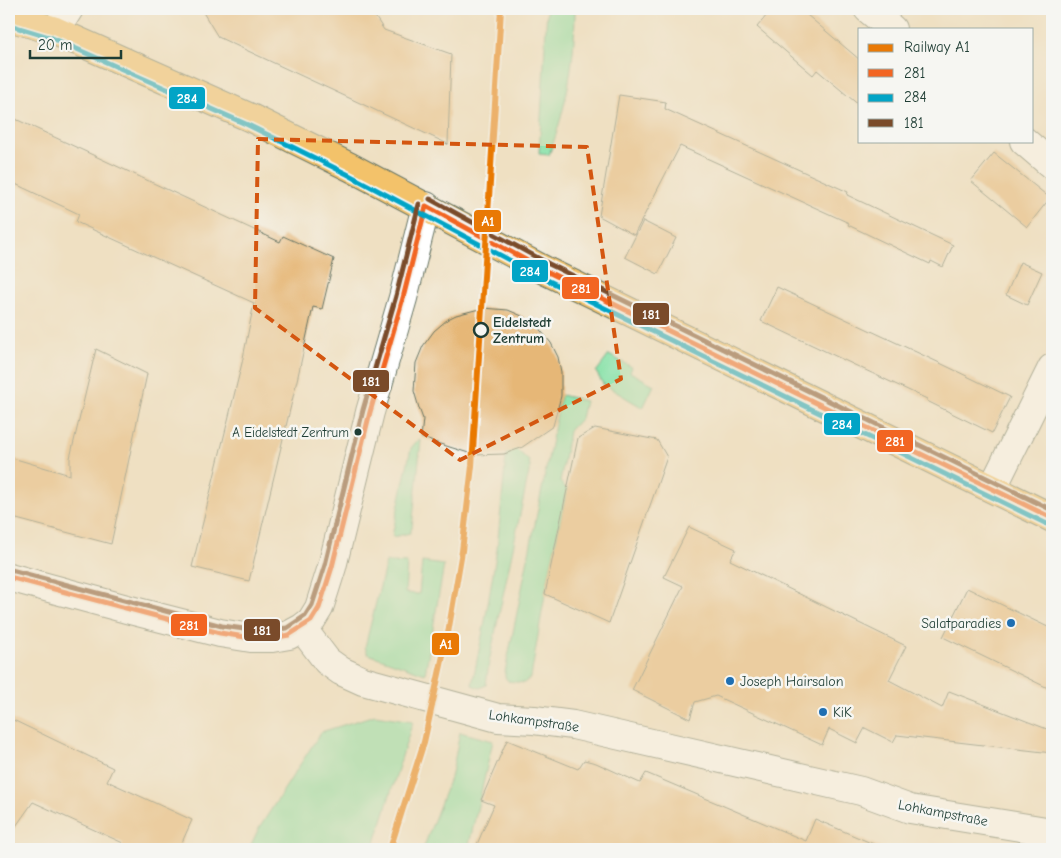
<svg xmlns="http://www.w3.org/2000/svg" width="1061" height="858" font-family="'Comic Neue',sans-serif">
	<style>
		.green { fill: #87e1a7; stroke: #538f6e }
		.building { fill: #e6b777 }
		.lines { fill: none; stroke-linecap: round; stroke-linejoin: round }
		.minor-casing { stroke: #687666; stroke-width: 30 }
		.major-casing { stroke: #687666; stroke-width: 30 }
		.minor { stroke: #fff; stroke-width: 28 }
		.major { stroke: #f3c26a; stroke-width: 28 }
		.bus-1-casing { stroke: #f6f6f2; stroke-width: 9 }
		.bus-2-casing { stroke: #f6f6f2; stroke-width: 9 }
		.bus-3-casing { stroke: #f6f6f2; stroke-width: 9 }
		.bus-1 { stroke: #f26522; stroke-width: 5 }
		.bus-2 { stroke: #02a4c6; stroke-width: 5 }
		.bus-3 { stroke: #7a4b2a; stroke-width: 5 }
		.rail-1-casing { stroke: #f6f6f2; stroke-width: 10 }
		.rail-1 { stroke: #e97905; stroke-width: 6 }
		.marked { fill: none; stroke: #d45610; stroke-width: 4; stroke-dasharray: 10 6; stroke-linejoin: round }
		.stop-dot { fill: #f6f6f2; stroke: #1f3d34; stroke-width: 2.5 }
		.bus-dot { fill: #1f3d34; stroke: #f6f6f2; stroke-width: 2 }
		.poi-dot { fill: #1f6fb2; stroke: #f6f6f2; stroke-width: 2 }
		.labels { text-anchor: middle; dominant-baseline: central; stroke-width: 5; stroke-linejoin: round; paint-order: stroke }
		.bus-label { font-size: 13px; fill: #1f3d34; stroke: #f6f6f2; text-anchor: end }
		.stop-label { font-size: 14px; font-weight: bold; fill: #1f3d34; stroke: #f6f6f2; text-anchor: start }
		.poi-label { font-size: 14px; fill: #1f3d34; stroke: #f6f6f2; text-anchor: start }
		.street-label { font-size: 14px; fill: #1f3d34; stroke: #f6f6f2 }
		.line-badge { stroke: #f6f6f2; stroke-width: 2 }
		.badge-label { font-size: 14px; text-anchor: middle; font-weight: bold; fill: #fff }
	</style>
	<rect width="100%" height="100%" fill="#f6f6f2"/>
	<filter id="ink" filterUnits="userSpaceOnUse"><feTurbulence type="fractalNoise" baseFrequency=".02" numOctaves="2"/><feDisplacementMap in="SourceGraphic" scale="10" xChannelSelector="R" yChannelSelector="G"/><feConvolveMatrix kernelMatrix="1 2 1 2 8 2 1 2 1" color-interpolation-filters="sRGB"/></filter>
	<filter id="wash" filterUnits="userSpaceOnUse"><feTurbulence type="fractalNoise" baseFrequency=".0096" numOctaves="4" result="noise"/><feDisplacementMap in="SourceGraphic" scale="20" xChannelSelector="R" yChannelSelector="G"/><feGaussianBlur stdDeviation="1.12" result="paint"/><feColorMatrix in="noise" values="0 0 0 0 0 0 0 0 0 0 0 0 0 0 0 0 0 1.4 0 .05"/><feComposite in="paint" operator="in"/></filter>
	<g filter="url(#wash)">
		<rect width="100%" height="100%" fill="#efe0c2"/>
		<!-- green -->
		<path class="green" d="M547,9H575C575,60 567,106 549,155L539,154Z
			M609,355L632,367L630,372L654,385L643,408L603,384L596,372Z
			M561,395L585,401L581,418L569,431L560,482L567,489L545,594L531,677L524,683L508,681L505,677V672Z
			M421,440L412,528L410,533L393,537L392,536L411,448L416,442Z
			M507,447L515,448L529,461L530,467L489,662L486,685L480,688L472,685L485,621L497,549Z
			M386,562L407,563L405,593L419,594L422,562L444,565L425,674L368,654L365,647Z
			M375,715L413,721L373,849H249L258,830L321,732Z
			M460,732L493,741L468,849H423L452,773Z"/>
		<g id="blocks">
			<!-- building -->
			<path class="building" d="M201,9H370L384,30L451,54L448,144L218,37Z
				M772,9H800L860,60V106L817,70L813,75L757,27Z
				M619,95L666,102L665,109L848,192L847,195L953,245L943,267L931,261L930,264L848,225L849,223L680,146L634,235L599,216Z
				M9,116L280,242L283,236L334,259L322,309L313,307L298,376L249,581L192,567L242,363L254,303L76,222L79,214L9,181Z
				M994,153L1050,198L1027,227L971,181Z
				M643,221L676,238L658,274L625,257Z
				M1020,262L1042,272L1027,305L1006,295Z
				M777,287L944,365L1010,397L992,433L927,401V399L761,321Z
				M483,308L508,310L522,316L536,325L551,343L558,357L561,372V396L553,426L521,448L504,454L475,455L421,438L423,419L419,408L414,391L416,363L423,346L434,331L448,319L456,315Z
				M96,349L147,374L111,544L9,517V457L70,475V458Z
				M595,428L657,440L667,457L609,623L545,594L578,438Z
				M689,527L736,549L730,560L906,646L889,680L942,708L949,691L1052,731V753L897,735L893,742L865,728L857,743L829,729L822,745L716,696L695,702L690,719L632,690L683,586L664,577Z
				M967,588L1052,629V690L943,637Z
				M9,718L113,768L107,781L192,820L179,849H120L123,843L33,802L9,836Z
				M507,740L578,769L584,760L596,763L640,783L646,773L806,841L815,819L885,849H475L494,805L481,800Z"/>
		</g>
	</g>
	<g filter="url(#ink)">
		<use href="#blocks" fill-opacity="0" stroke="#687666" stroke-width="1"/>
		<g class="lines">
			<!-- minor casing -->
			<g class="minor-casing">
				<path id="minor" d="M868,9L892,29
					M55,31L69,9
					M1024,141L1052,165
					M993,487L1052,368
					M9,577L134,611L220,633L251,638H272L289,635L302,628L311,621L319,608L332,567L370,412L403,298L426,206
					M302,628L327,661L341,671L363,681L498,718L534,720L573,725L861,791L910,809L1052,832"/>
			</g>
			<!-- major casing -->
			<g class="major-casing">
				<path id="major" d="M9,17L55,31L251,118L350,167L546,271L1052,518"/>
			</g>
			<!-- minor -->
			<use href="#minor" class="minor"/>
			<!-- major -->
			<use href="#major" class="major"/>
			<!-- bus-1 casing -->
			<g class="bus-1-casing">
				<path id="bus-1" d="M426,206L546,271L1052,518
					M9,577L220,633L251,638H272L289,635L311,621L319,608L332,567L370,412L403,298L426,206"/>
			</g>
			<!-- bus-2 casing -->
			<g class="bus-2-casing">
				<path id="bus-2" d="M9,25L52,38L248,125L347,174L543,278L1049,525"/>
			</g>
			<!-- bus-3 casing -->
			<g class="bus-3-casing">
				<path id="bus-3" d="M430,199L549,264L1052,510
					M11,570L222,626L252,630H271L287,628L305,616L312,605L325,565L363,410L396,296L419,204"/>
			</g>
			<!-- bus-1 -->
			<use href="#bus-1" class="bus-1"/>
			<!-- bus-2 -->
			<use href="#bus-2" class="bus-2"/>
			<!-- bus-3 -->
			<use href="#bus-3" class="bus-3"/>
			<!-- rail-1 casing -->
			<g class="rail-1-casing">
				<path id="rail-1" d="M390,849L424,742L448,633L462,551L472,466L501,9"/>
			</g>
			<!-- rail-1 -->
			<use href="#rail-1" class="rail-1"/>
		</g>
	</g>
	<!-- marked area -->
	<path d="M0 0H1061V858H0ZM258,139L587,147L621,379L460,460L255,308Z" fill="#efe0c2" fill-opacity=".55" fill-rule="evenodd"/>
	<path class="marked" d="M258,139L587,147L621,379L460,460L255,308Z"/>
	<!-- markers -->
	<circle class="stop-dot" cx="481" cy="330" r="7"/>
	<circle class="bus-dot" cx="358" cy="432" r="4.5"/>
	<g class="poi-dot">
		<circle cx="1011" cy="623" r="5"/>
		<circle cx="730" cy="681" r="5"/>
		<circle cx="823" cy="712" r="5"/>
	</g>
	<g class="labels">
		<!-- bus labels -->
		<g class="bus-label">
			<text x="349" y="432">A Eidelstedt Zentrum</text>
		</g>
		<!-- stop labels -->
		<g class="stop-label">
			<text x="493" y="322">Eidelstedt<tspan x="493" dy="16">Zentrum</tspan></text>
		</g>
		<!-- poi labels -->
		<g class="poi-label">
			<text x="1001" y="623" text-anchor="end">Salatparadies</text>
			<text x="740" y="681">Joseph Hairsalon</text>
			<text x="833" y="712">KiK</text>
		</g>
		<!-- street labels -->
		<g class="street-label">
			<text transform="translate(534 721) rotate(8)">Lohkampstraße</text>
			<text transform="translate(943 813) rotate(11)">Lohkampstraße</text>
		</g>
	</g>
	<g class="line-badge">
		<rect x="168" y="86" width="38" height="24" rx="5" fill="#02a4c6"/>
		<rect x="473" y="209" width="29" height="24" rx="5" fill="#e97905"/>
		<rect x="511" y="259" width="38" height="24" rx="5" fill="#02a4c6"/>
		<rect x="561" y="276" width="39" height="24" rx="5" fill="#f26522"/>
		<rect x="632" y="302" width="38" height="24" rx="5" fill="#7a4b2a"/>
		<rect x="352" y="369" width="38" height="24" rx="5" fill="#7a4b2a"/>
		<rect x="823" y="412" width="38" height="24" rx="5" fill="#02a4c6"/>
		<rect x="876" y="429" width="38" height="24" rx="5" fill="#f26522"/>
		<rect x="170" y="613" width="38" height="24" rx="5" fill="#f26522"/>
		<rect x="243" y="618" width="38" height="24" rx="5" fill="#7a4b2a"/>
		<rect x="431" y="632" width="29" height="24" rx="5" fill="#e97905"/>
	</g>
	<g class="badge-label">
		<text x="187" y="103">284</text>
		<text x="488" y="226">A1</text>
		<text x="530" y="276">284</text>
		<text x="581" y="293">281</text>
		<text x="651" y="319">181</text>
		<text x="371" y="386">181</text>
		<text x="842" y="429">284</text>
		<text x="895" y="446">281</text>
		<text x="189" y="630">281</text>
		<text x="262" y="635">181</text>
		<text x="446" y="649">A1</text>
	</g>
	<!-- margin -->
	<rect width="1061" height="858" fill="none" stroke="#f6f6f2" stroke-width="30"/>
	<!-- legend -->
	<rect x="858" y="28" width="175" height="115" fill="#f6f6f2" stroke="#a0aca6"/>
	<rect x="868" y="44" width="25" height="8" fill="#e97905" stroke="#a0aca6"/>
	<text x="904" y="52" font-size="15" fill="#1f3d34">Railway A1</text>
	<rect x="868" y="69" width="25" height="8" fill="#f26522" stroke="#a0aca6"/>
	<text x="904" y="78" font-size="15" fill="#1f3d34">281</text>
	<rect x="868" y="94" width="25" height="8" fill="#02a4c6" stroke="#a0aca6"/>
	<text x="904" y="102" font-size="15" fill="#1f3d34">284</text>
	<rect x="868" y="119" width="25" height="8" fill="#7a4b2a" stroke="#a0aca6"/>
	<text x="904" y="128" font-size="15" fill="#1f3d34">181</text>
	<!-- scale -->
	<path d="M30 50v8h91v-8" fill="none" stroke="#1f3d34" stroke-width="2.5"/>
	<text x="38" y="50" font-size="15" fill="#1f3d34" stroke="#f6f6f2" stroke-width="4" paint-order="stroke">20 m</text>
</svg>
